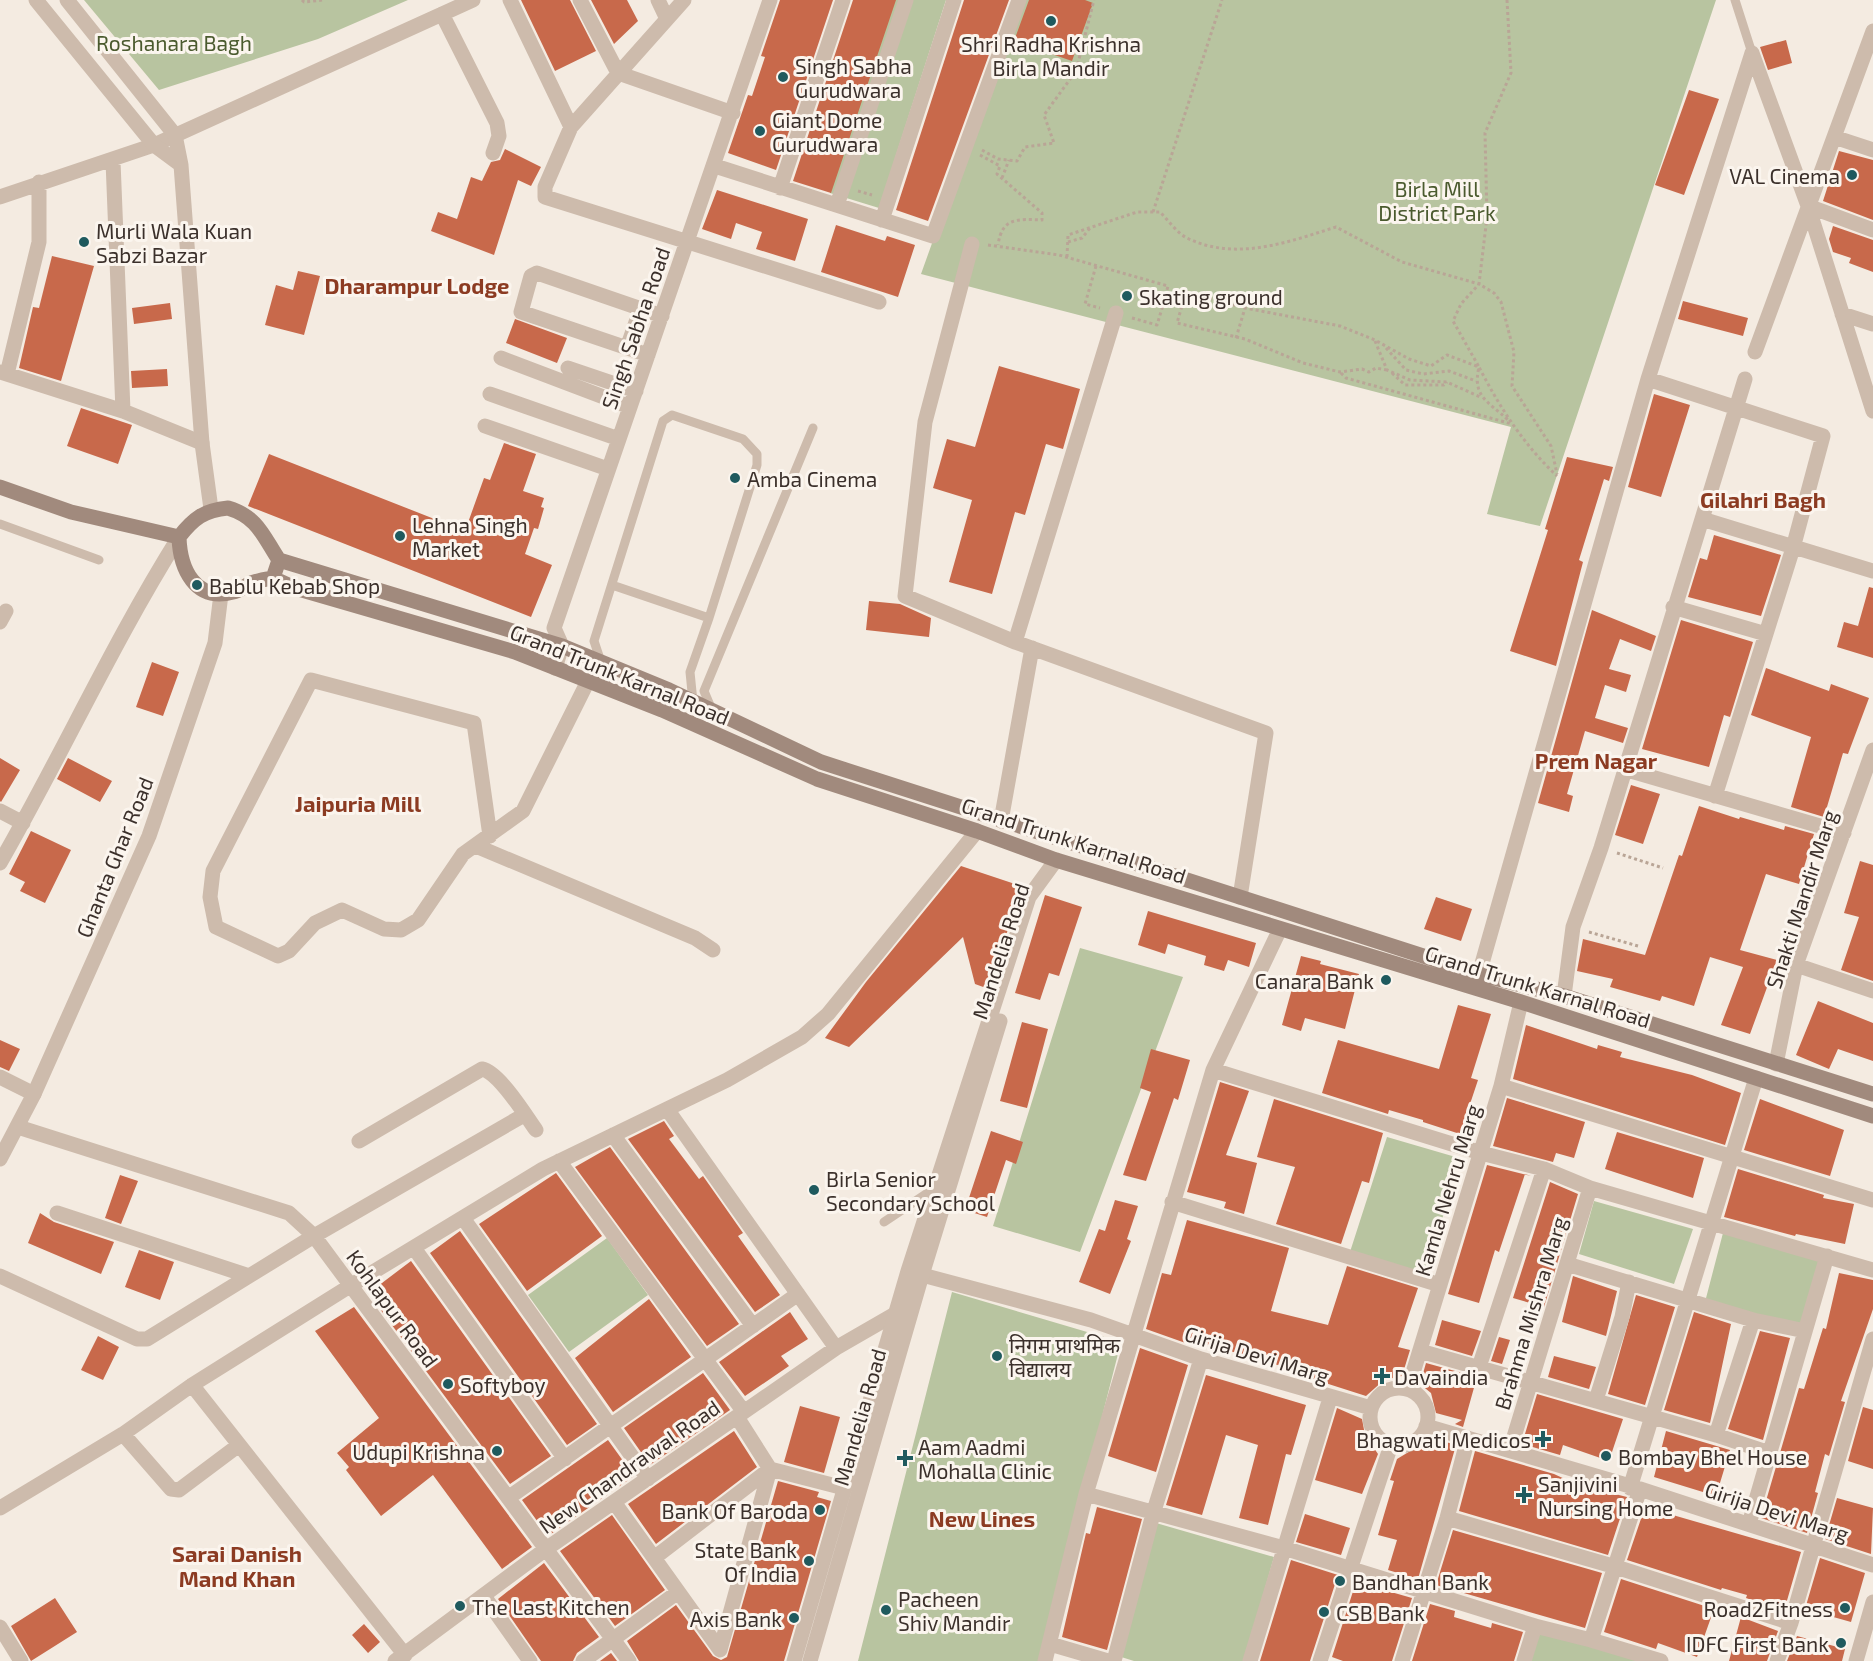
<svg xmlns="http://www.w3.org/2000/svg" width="1873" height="1661" font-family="'Exo 2','Noto Sans Devanagari',sans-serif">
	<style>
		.green { fill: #b8c4a0 }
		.building { fill: #c8694b }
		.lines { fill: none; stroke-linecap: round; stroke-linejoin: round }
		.path { stroke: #b9a596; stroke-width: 3; stroke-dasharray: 3 3; stroke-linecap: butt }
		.service { stroke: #cdbbac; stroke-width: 9 }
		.minor { stroke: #cdbbac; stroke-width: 15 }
		.tertiary { stroke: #cdbbac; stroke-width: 15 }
		.secondary { stroke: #a18a7d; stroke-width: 15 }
		.poi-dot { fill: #1f5a5e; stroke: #fbf5ee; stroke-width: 2 }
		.labels { text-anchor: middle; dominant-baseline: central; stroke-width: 6; stroke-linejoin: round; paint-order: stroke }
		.park-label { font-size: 21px; fill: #4a5a2e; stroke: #fbf5ee }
		.poi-label { font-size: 21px; fill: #3b302b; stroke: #fbf5ee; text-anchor: start }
		.street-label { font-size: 21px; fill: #3b302b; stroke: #fbf5ee }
		.neighbourhood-label { font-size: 22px; font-weight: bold; fill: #8c3b22; stroke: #fbf5ee }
	</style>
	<rect width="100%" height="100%" fill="#f4ebe1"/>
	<!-- green -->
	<path class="green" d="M84,0H408L318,39L159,90Z
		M892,0H946L879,208L830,193Z
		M1019,0H1716L1540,526L1487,514L1511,427L921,274Z
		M1080,948L1183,977L1080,1252L993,1226Z
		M1387,1137L1459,1158L1425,1282L1349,1255Z
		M1594,1201L1693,1229L1674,1284L1579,1254Z
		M1723,1233L1821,1259L1802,1328L1705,1302Z
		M607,1238L648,1295L569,1352L528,1295Z
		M952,1292L1121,1342L1040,1661H858Z
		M1156,1523L1274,1557L1244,1661H1134L1118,1656Z
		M1538,1632L1641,1661H1529Z"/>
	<!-- building -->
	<path class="building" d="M521,0H570L596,51L555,71Z
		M591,0H627L638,21L614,44Z
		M780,0H833L776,170L728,153L748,95L752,96L765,57L761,56Z
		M853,0H896L831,193L793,181Z
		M964,0H1009L928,221L896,210Z
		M1029,0H1085L1093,3L1072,61L1014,41Z
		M1786,40L1792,63L1768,70L1760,47Z
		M1689,90L1719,99L1684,195L1655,185Z
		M505,149L541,167L531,186L518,180L494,255L431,231L438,212L457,219L471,177L482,181L491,162L500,160Z
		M1839,151L1873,160V220L1823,201Z
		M717,190L808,219L795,261L756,249L762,232L736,223L731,239L702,229Z
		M836,225L885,241L887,236L915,245L898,297L821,272Z
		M1833,226L1873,240V272L1849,263L1851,258L1833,252L1829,239Z
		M52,256L94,266L61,381L19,368L33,307L39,308Z
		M298,271L320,276L304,335L265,325L276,285L293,290Z
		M1683,301L1748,318L1743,336L1678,319Z
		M170,303L172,319L134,324L132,308Z
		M515,319L567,338L557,363L506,343Z
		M999,366L1080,389L1063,449L1046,444L1025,515L1015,512L992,594L949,582L972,500L933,488L947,439L975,447Z
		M167,369L168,386L132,388L131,371Z
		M1654,394L1690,405L1661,497L1628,487Z
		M81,408L132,425L118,464L67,446Z
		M504,443L536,454L523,491L544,498L541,507L544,508L538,529L534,528L525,554L552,565L531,617L248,506L269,454L465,531L484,478L490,480Z
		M1567,457L1613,467L1609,481L1604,479L1579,560L1583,562L1556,666L1510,651L1548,530L1545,529Z
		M1714,535L1781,555L1761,616L1688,597L1700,558L1707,560Z
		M1869,587L1873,588V658L1837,647L1844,622L1858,626Z
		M869,601L900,604L931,618L929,637L866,630Z
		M1592,610L1656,636L1651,651L1620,639L1609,669L1631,675L1626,692L1605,685L1595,718L1628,728L1623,743L1585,731L1567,794L1573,796L1569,812L1538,803Z
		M1681,620L1753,642L1730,717L1724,715L1709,767L1642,749Z
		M152,662L179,672L163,716L136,707Z
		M1766,668L1829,691L1831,684L1869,698L1848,754L1843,753L1824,817L1791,807L1811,737L1751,715Z
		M0,758L20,770L1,802L0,801Z
		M68,758L112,781L100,802L57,779Z
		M1631,785L1660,794L1643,844L1615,835Z
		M1699,806L1739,819L1740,817L1784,830L1785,826L1814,834L1799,884L1766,874L1740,950L1777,960L1750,1034L1721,1025L1743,967L1710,957L1694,1006L1662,996L1660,1001L1610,987L1613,979L1577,971L1583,939L1645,955L1679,855L1682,856Z
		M31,831L71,850L45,903L20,891L25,882L9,874Z
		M1860,861L1873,865V981L1841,970L1859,917L1844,913Z
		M961,866L1024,887L986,988L975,984L963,937L849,1047L825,1038L866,982Z
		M1045,895L1082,907L1059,976L1049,973L1040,1000L1015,993Z
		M1436,897L1472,909L1461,941L1424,929Z
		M1148,911L1256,943L1249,967L1228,960L1224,971L1204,965L1206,956L1168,944L1165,954L1138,945Z
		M1301,956L1321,961L1320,964L1359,974L1345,1029L1305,1018L1301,1031L1282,1025Z
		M1818,1001L1873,1023V1061L1838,1049L1829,1069L1796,1055Z
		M1458,1005L1491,1014L1471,1078L1478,1080L1460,1134L1423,1122V1120L1389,1110L1388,1114L1322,1093L1338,1040L1439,1069Z
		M1022,1022L1048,1029L1027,1108L1000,1101Z
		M1526,1025L1597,1049L1598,1045L1622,1052L1620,1057L1692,1075L1741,1093L1725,1145L1513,1079Z
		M0,1040L20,1049L9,1071L0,1067Z
		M1151,1049L1190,1060L1178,1100L1174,1098L1146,1181L1123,1175L1151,1092L1140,1088Z
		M1220,1082L1249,1091L1226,1155L1257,1163L1244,1214L1224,1208L1226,1202L1187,1192Z
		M1507,1098L1585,1122L1574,1158L1556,1153L1553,1162L1493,1146Z
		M1274,1099L1383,1133L1369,1183L1362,1181L1341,1244L1276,1224L1295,1167L1257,1157Z
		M1760,1099L1844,1130L1830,1176L1744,1150Z
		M664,1121L674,1136L669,1139L699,1179L703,1176L743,1233L738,1236L780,1295L755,1312L628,1139Z
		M991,1131L1023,1142L1016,1164L1006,1160L987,1217L965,1210Z
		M1617,1132L1704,1158L1693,1198L1605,1169Z
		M610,1147L739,1324L707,1346L575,1167Z
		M1487,1165L1531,1176L1525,1174L1499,1252L1495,1250L1479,1303L1448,1294Z
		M1738,1169L1824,1195L1823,1198L1854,1204L1845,1244L1796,1234L1795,1236L1724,1217Z
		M556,1173L602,1236L527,1291L479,1224Z
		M120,1175L138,1181L121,1224L105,1218Z
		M1550,1182L1578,1194L1544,1307L1513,1298Z
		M1115,1200L1138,1206L1127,1239L1131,1241L1110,1294L1079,1282L1099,1229L1105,1231Z
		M40,1213L54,1222L114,1242L101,1274L28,1243Z
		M1187,1220L1289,1248L1271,1311L1328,1325L1347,1266L1418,1288L1398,1347L1410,1350L1402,1376L1384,1380L1366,1396L1294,1373L1295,1370L1196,1341L1194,1346L1146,1329L1162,1273L1171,1275Z
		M460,1231L597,1424L567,1445L430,1253Z
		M139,1250L174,1262L160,1300L125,1287Z
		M411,1261L551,1456L510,1484L377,1305L378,1286Z
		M1839,1273L1873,1280V1309L1841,1401L1845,1402L1829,1456L1825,1454L1815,1492L1818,1493L1807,1533L1761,1518L1799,1388L1804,1389L1823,1328L1826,1329Z
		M1573,1276L1617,1291L1606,1336L1562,1322Z
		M1636,1295L1675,1307L1645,1405L1608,1394Z
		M649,1299L691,1357L613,1412L575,1358Z
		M354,1307L532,1547L502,1569L433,1475L381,1516L346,1470L349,1467L337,1453L379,1418L315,1331Z
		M790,1312L808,1339L781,1356L789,1366L745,1396L719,1362Z
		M1694,1312L1731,1324L1710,1423L1664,1410Z
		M1442,1320L1481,1331L1472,1356L1435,1345Z
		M1760,1331L1790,1338L1763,1440L1728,1429Z
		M98,1336L119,1347L103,1380L81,1370Z
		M1499,1337L1510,1340L1502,1364L1491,1361Z
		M1140,1348L1188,1365L1156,1472L1108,1456Z
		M1554,1356L1596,1367L1589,1389L1548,1377Z
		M1426,1363L1477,1377L1463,1427L1455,1424L1462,1420L1436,1413L1431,1393L1420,1384Z
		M703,1373L730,1410L650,1465L624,1428Z
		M1206,1375L1306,1405L1291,1455L1286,1454L1268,1525L1239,1518L1258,1445L1226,1435L1202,1515L1166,1505Z
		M1537,1394L1623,1419L1609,1461L1563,1445L1560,1455L1522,1444Z
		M800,1406L840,1417L824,1473L784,1462Z
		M1863,1407L1873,1410V1469L1848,1461Z
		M1337,1408L1362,1419L1365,1435L1378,1454L1362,1494L1315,1480Z
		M734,1431L757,1467L656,1544L628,1504Z
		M1666,1431L1730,1450L1716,1496L1654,1477Z
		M1432,1438L1456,1445L1418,1579L1388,1570L1397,1540L1378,1535L1394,1481L1390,1480L1397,1459Z
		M608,1440L634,1476L548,1536L522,1500Z
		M1475,1451L1554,1474L1567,1480V1482L1627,1497L1608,1555L1459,1511Z
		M778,1481L819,1492L817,1497L831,1501L784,1661H639L627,1641L676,1605L713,1656L721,1660L727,1657Z
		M1837,1498L1873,1508L1871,1554L1825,1539Z
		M1097,1507L1142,1519L1107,1650L1062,1637L1086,1533L1090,1534Z
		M1645,1507L1801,1552L1786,1604L1779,1603L1778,1609L1746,1598L1747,1595L1722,1588L1721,1590L1627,1560Z
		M1305,1514L1350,1528L1341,1555L1296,1542Z
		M612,1515L665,1590L615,1626L560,1551Z
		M1453,1530L1602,1573L1585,1628L1436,1585Z
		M1820,1558L1865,1573L1851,1622L1805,1609Z
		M1291,1560L1338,1575L1310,1661H1260Z
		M544,1563L599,1637L577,1653L573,1661H541L498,1599Z
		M1621,1579L1714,1609L1697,1657L1658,1643L1656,1649L1604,1632Z
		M1356,1582L1412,1598L1392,1661H1343L1332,1657Z
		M55,1598L77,1632L31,1661L11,1626Z
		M1430,1604L1455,1611L1454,1617L1491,1628L1492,1623L1523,1632L1514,1661H1412Z
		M1741,1617L1778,1631L1767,1661H1729Z
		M364,1624L380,1642L368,1653L352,1635Z
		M1797,1636L1845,1649L1842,1661H1787Z
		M611,1653L617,1661H600Z"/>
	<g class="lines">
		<!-- path -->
		<path class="path" d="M302,0L304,2L323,0
			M1507,0L1511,73L1485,133L1487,217L1479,284L1494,293L1501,302L1514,352L1512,386L1551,446L1557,474
			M982,150L998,159L1017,161L1025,147L1054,143L1044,115L1076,71L1094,0
			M980,155L1000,166L997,174L1042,213V220C1018,219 1002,217 998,245
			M1002,178L1009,160
			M858,191L872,195
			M1153,212L1222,0
			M1068,242L1082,238L1090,228
			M988,245L1059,255L1168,286L1164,302L1181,307
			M1067,257L1068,235L1137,212H1160C1168,220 1177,233 1187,238C1236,262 1288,242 1336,227L1402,262L1479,284L1461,304L1453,321L1479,367C1472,397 1488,401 1508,420
			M1096,266L1085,304L1100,308
			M1132,318L1157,325L1164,302
			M1236,338L1245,308
			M1375,341L1387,370L1410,380L1447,382L1480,397
			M1386,348L1406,370L1423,374L1449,371L1476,381
			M1387,370L1376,368L1369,372L1362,369L1340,372L1303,363L1245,339L1177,323L1186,292L1245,308L1340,326L1375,340L1409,359L1431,366L1447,355L1479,367C1500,408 1524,445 1557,476
			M1341,373L1346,378L1512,424
			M1392,373L1405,385H1444L1447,382
			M1617,853L1663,868
			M1589,932L1638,946"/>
		<!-- service -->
		<path class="service" d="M1735,0L1752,53
			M0,524L99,560
			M612,585L709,618L690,672L693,702
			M601,662L594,641L663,421L672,415L743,439L757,454V465L709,618
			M712,710L704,691L813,428
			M884,1222L935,1188"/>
		<!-- minor -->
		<path class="minor" d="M510,0L571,127
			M580,0L618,73L733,113
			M658,0L667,19
			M684,0L571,127L545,187V197L879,302
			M442,14L497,123L499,136L493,153
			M1752,53L1808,206L1873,411
			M1834,137L1873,150
			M715,166L933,236L1019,0
			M780,188L843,0
			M0,197L154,145L473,0
			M837,205L906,0
			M1808,206L1873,230
			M882,220L954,0
			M972,244L925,422L905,596L1015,642
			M1116,313L1015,642L1266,733L1240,897
			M1842,314L1873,324
			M627,348L641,308
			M1755,352L1873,31
			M648,355L521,312L531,276L537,273L662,316
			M501,358L630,407
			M568,368L636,391
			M0,372L123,411L113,161
			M7,374L39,242V182
			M1648,379L1823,436L1793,548L1715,796
			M490,394L619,439
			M123,411L202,443
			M485,426L608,469
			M1702,519L1873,571
			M1673,607L1766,634
			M0,622L6,611
			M555,668L562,646L554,628L770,0
			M1624,769L1844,833
			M0,811L23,823
			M1001,821L1032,648
			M490,836L474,723L311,680L213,871L210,897L216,927L278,956L289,951L315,923L342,910L384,929L401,930L418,920L463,854L523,811L588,681
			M476,846L695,938L713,950
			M0,863C62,755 113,642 179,537
			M1796,965L1873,991
			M1479,974L1648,379L1752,53
			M1564,996L1573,927L1601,848L1745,379
			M1776,1064L1796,965L1873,750
			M1213,1070L1481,1153L1544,1169L1590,1188L1873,1270
			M0,1077L34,1094
			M1501,1086L1873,1200
			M667,1109L836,1348
			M18,1127L289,1213L314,1236L629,1661
			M613,1135L753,1326
			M359,1141L482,1069C499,1072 526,1116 536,1130
			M559,1161L744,1412
			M1172,1202L1440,1285
			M57,1213L249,1276
			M463,1218L648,1479
			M414,1248L565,1459
			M1567,1264L1753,1320L1805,1331
			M911,1272L1091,1320L1201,1359L1371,1408
			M0,1276L137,1339H147L314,1236L524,1115
			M1420,1351L1716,1435L1770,1453
			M1479,1367L1544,1169
			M192,1385L405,1655
			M1370 1417a29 29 0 1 1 58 0a29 29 0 1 1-58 0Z
			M1408,1389L1501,1086L1521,1002
			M1596,1400L1622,1317L1629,1282
			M1426,1426L1640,1489L1873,1565
			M123,1434L171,1489L179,1490L239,1445
			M1716,1435L1753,1320
			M1510,1450L1590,1188
			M1630,1488L1756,1078
			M1640,1489L1591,1640L1661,1661
			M1086,1494L1284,1548L1535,1626L1591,1640
			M508,1498L798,1294
			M614,1502L720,1650L770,1469L844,1488
			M0,1508L123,1434L192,1385L350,1286L543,1169L727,1080L802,1037L828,1014L977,831
			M1447,1518L1616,1567L1791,1623L1873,1339
			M1749,1524L1827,1256
			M654,1558L770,1469L737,1417
			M484,1596L530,1661
			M0,1627L21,1661
			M1050,1644L1108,1661
			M395,1661L546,1549L836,1348L895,1314
			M583,1661L678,1592
			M1045,1661L1086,1494L1213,1070L1280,929
			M1114,1661L1153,1514L1201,1359
			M1250,1661L1330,1398
			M1320,1661L1391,1445
			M1402,1661L1447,1518L1468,1438
			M1524,1661L1535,1626
			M1777,1661L1791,1623"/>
		<!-- tertiary -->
		<path class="tertiary" d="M36,0L154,145L181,165
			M67,0L175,135L181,165L202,443L211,509
			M0,1159L34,1094L149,836L215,643L221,594
			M794,1661L908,1271L1029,897L1056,860
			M810,1661L922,1275L1000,1021
			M1856,1661L1873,1602"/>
		<!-- secondary -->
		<path class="secondary" d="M0,487L71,512L179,537
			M228,508C258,517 263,536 279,560L273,578C267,579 260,580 254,582C246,584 241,591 233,592C195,602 180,569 179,537C193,519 204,510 228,508Z
			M279,560L562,646L669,690L821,762L1479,974L1564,996L1873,1094
			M273,578L295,588L515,652L662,710L817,779L977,831L1056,860L1521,1002L1873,1116"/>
	</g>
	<!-- markers -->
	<g class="poi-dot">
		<circle cx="1051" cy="21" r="6"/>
		<circle cx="783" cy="77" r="6"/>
		<circle cx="760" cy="131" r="6"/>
		<circle cx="1852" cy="175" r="6"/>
		<circle cx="84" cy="242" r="6"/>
		<circle cx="1127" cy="296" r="6"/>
		<circle cx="735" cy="478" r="6"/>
		<circle cx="400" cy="536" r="6"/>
		<circle cx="197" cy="585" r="6"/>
		<circle cx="1386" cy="980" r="6"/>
		<circle cx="814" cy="1190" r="6"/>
		<circle cx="997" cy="1356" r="6"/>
		<path d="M1379 1367h6v6h6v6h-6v6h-6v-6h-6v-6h6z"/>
		<circle cx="448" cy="1384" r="6"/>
		<path d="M1540 1430h6v6h6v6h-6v6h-6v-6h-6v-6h6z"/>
		<circle cx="497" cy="1451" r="6"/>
		<circle cx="1606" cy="1456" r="6"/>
		<path d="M902 1449h6v6h6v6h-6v6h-6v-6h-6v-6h6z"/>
		<path d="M1521 1486h6v6h6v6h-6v6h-6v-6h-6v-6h6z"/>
		<circle cx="820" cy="1510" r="6"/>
		<circle cx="809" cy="1561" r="6"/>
		<circle cx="1340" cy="1581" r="6"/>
		<circle cx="460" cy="1606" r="6"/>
		<circle cx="1845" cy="1608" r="6"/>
		<circle cx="886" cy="1610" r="6"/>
		<circle cx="1324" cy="1612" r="6"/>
		<circle cx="794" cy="1618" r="6"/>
		<circle cx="1841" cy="1643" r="6"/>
	</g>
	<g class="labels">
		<!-- park labels -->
		<g class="park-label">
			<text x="174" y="42">Roshanara Bagh</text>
			<text x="1437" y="188">Birla Mill<tspan x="1437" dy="24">District Park</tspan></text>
		</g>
		<!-- poi labels -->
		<g class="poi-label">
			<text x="1051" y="43" text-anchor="middle">Shri Radha Krishna<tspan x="1051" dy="24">Birla Mandir</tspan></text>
			<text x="795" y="65">Singh Sabha<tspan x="795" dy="24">Gurudwara</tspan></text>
			<text x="772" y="119">Giant Dome<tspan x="772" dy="24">Gurudwara</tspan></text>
			<text x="1840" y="175" text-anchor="end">VAL Cinema</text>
			<text x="96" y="230">Murli Wala Kuan<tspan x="96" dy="24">Sabzi Bazar</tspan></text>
			<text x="1139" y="296">Skating ground</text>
			<text x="747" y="478">Amba Cinema</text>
			<text x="412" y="524">Lehna Singh<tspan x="412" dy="24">Market</tspan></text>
			<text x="209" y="585">Bablu Kebab Shop</text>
			<text x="1374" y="980" text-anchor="end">Canara Bank</text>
			<text x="826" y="1178">Birla Senior<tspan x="826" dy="24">Secondary School</tspan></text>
			<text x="1009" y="1344">निगम प्राथमिक<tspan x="1009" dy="24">विद्यालय</tspan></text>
			<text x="1394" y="1376">Davaindia</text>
			<text x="460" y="1384">Softyboy</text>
			<text x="1531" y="1439" text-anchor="end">Bhagwati Medicos</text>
			<text x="918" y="1446">Aam Aadmi<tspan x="918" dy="24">Mohalla Clinic</tspan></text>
			<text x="485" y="1451" text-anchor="end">Udupi Krishna</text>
			<text x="1618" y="1456">Bombay Bhel House</text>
			<text x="1538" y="1483">Sanjivini<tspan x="1538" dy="24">Nursing Home</tspan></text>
			<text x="808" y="1510" text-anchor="end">Bank Of Baroda</text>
			<text x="797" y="1549" text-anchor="end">State Bank<tspan x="797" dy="24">Of India</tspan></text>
			<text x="1352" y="1581">Bandhan Bank</text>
			<text x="898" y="1598">Pacheen<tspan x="898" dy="24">Shiv Mandir</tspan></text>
			<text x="472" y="1606">The Last Kitchen</text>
			<text x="1833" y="1608" text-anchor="end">Road2Fitness</text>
			<text x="1336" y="1612">CSB Bank</text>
			<text x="782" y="1618" text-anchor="end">Axis Bank</text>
			<text x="1829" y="1643" text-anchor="end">IDFC First Bank</text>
		</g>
		<!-- street labels -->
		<g class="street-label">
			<text transform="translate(635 328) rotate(-71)">Singh Sabha Road</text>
			<text transform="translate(620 674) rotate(22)">Grand Trunk Karnal Road</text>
			<text transform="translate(1074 840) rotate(18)">Grand Trunk Karnal Road</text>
			<text transform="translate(114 857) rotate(-68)">Ghanta Ghar Road</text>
			<text transform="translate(1801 899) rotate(-72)">Shakti Mandir Marg</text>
			<text transform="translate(1000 951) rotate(-72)">Mandelia Road</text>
			<text transform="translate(1538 986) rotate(17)">Grand Trunk Karnal Road</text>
			<text transform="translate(1447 1190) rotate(-73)">Kamla Nehru Marg</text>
			<text transform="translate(393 1308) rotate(54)">Kohlapur Road</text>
			<text transform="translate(1530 1313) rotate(-73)">Brahma Mishra Marg</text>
			<text transform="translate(1257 1354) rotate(17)">Girija Devi Marg</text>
			<text transform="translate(859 1417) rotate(-74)">Mandelia Road</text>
			<text transform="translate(629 1466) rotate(-35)">New Chandrawal Road</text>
			<text transform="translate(1777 1511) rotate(18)">Girija Devi Marg</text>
		</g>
		<!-- neighbourhood labels -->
		<g class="neighbourhood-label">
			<text x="417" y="285">Dharampur Lodge</text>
			<text x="1763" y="499">Gilahri Bagh</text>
			<text x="1596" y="760">Prem Nagar</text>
			<text x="358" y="803">Jaipuria Mill</text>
			<text x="982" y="1518">New Lines</text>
			<text x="237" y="1553">Sarai Danish<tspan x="237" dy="25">Mand Khan</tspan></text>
		</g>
	</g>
</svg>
